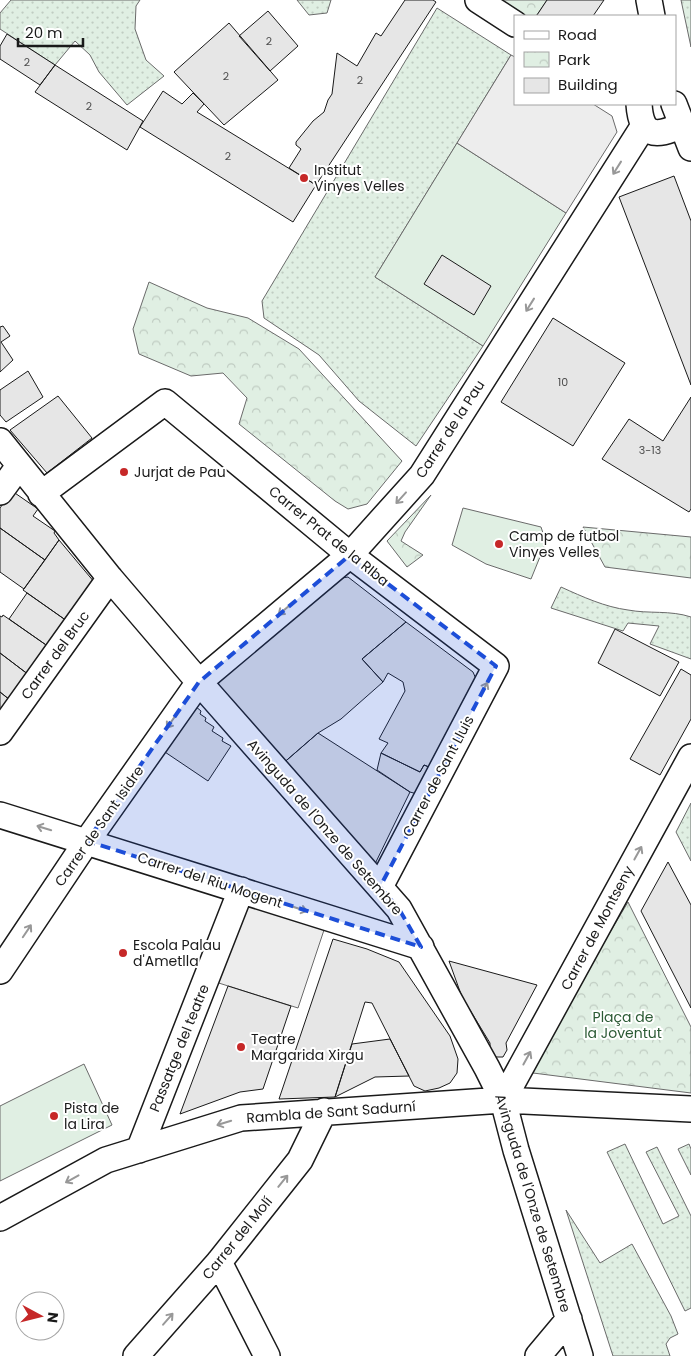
<svg xmlns="http://www.w3.org/2000/svg" width="691" height="1356" font-family="Poppins,sans-serif">
	<style>
		.grass { fill: url(#grass-dots); stroke: #6a6a6a }
		.park { fill: url(#park-crowns); stroke: #6a6a6a }
		.pitch { fill: #e0efe3; stroke: #6a6a6a }
		.parking { fill: #ededed; stroke: #6a6a6a }
		.building { fill: #e6e6e6; stroke: #1a1a1a }
		.lines { fill: none; stroke-linecap: round; stroke-linejoin: round }
		.minor-casing { stroke: #1a1a1a; stroke-width: 28 }
		.minor { stroke: #fff; stroke-width: 25 }
		.oneway { stroke: #989898 }
		.marked { fill: #1d4ed8; fill-opacity: 0.2; stroke: #1d4ed8; stroke-width: 4; stroke-dasharray: 10 6; stroke-linejoin: round }
		.poi-dot { fill: #c62828; stroke: #fff; stroke-width: 2 }
		.labels { text-anchor: middle; dominant-baseline: central; stroke-width: 4; stroke-linejoin: round; paint-order: stroke }
		.number-label { font-size: 11px; fill: #4d4d4d }
		.poi-label { font-size: 14px; fill: #1a1a1a; stroke: #fff; text-anchor: start }
		.street-label { font-size: 14px; fill: #1a1a1a; stroke: #fff }
		.park-label { font-size: 14px; fill: #2b5a34; stroke: #fff }
	</style>
	<defs>
		<pattern id="grass-dots" width="8" height="8" patternUnits="userSpaceOnUse" patternTransform="scale(1.25)"><rect width="8" height="8" fill="#e0efe3"/><path d="M2 2h.1M6 6h.1" fill="none" stroke="#c0ccc2" stroke-width="1.8" stroke-linecap="round"/></pattern>
		<pattern id="park-crowns" width="20" height="18" patternUnits="userSpaceOnUse" patternTransform="scale(1.25)"><rect width="20" height="18" fill="#e0efe3"/><path d="M2 6a3 3 0 1 1 6 0M12 15a3 3 0 1 1 6 0" fill="none" stroke="#c0ccc2"/></pattern>
	</defs>
	<rect width="100%" height="100%" fill="#fff"/>
	<!-- grass -->
	<path class="grass" d="M11,0H140L136,6L135,29L146,60L164,76L127,105L99,72L90,55L75,41L55,65L0,29V13Z
		M297,0H331L327,13L309,15Z
		M681,0H691V47Z
		M437,8L511,55L375,277L483,346L416,446L359,401L319,355L264,318L262,301Z
		M561,587C583,597 605,607 628,610C649,614 670,610 691,617V659L650,644L659,626L628,623L623,631L551,608Z
		M691,803V861L676,832Z
		M625,1144L663,1224L679,1216L646,1152L657,1147L691,1216V1308L685,1311L607,1152Z
		M689,1144L691,1149V1175L678,1149Z
		M566,1210L600,1263L632,1244L671,1316L678,1334L670,1338L666,1344L670,1356H613Z"/>
	<!-- park -->
	<path class="park" d="M488,0H547L537,15L534,16H515Z
		M149,282L207,308L248,318L299,349L402,461L367,504L348,509L335,501L239,424L247,398L223,373L191,376L139,354L133,329Z
		M431,495L405,532L401,541L423,555L407,567L387,541Z
		M583,527L691,537V578L605,567Z
		M628,902L691,1027V1093L533,1073L550,1033Z"/>
	<!-- pitch -->
	<path class="pitch" d="M457,143L566,213L483,346L375,277Z
		M463,508L541,527L546,542L531,579L486,564L452,545Z
		M84,1064L112,1125L0,1181V1106Z"/>
	<!-- parking -->
	<path class="parking" d="M511,55L515,57V104H593L612,116L617,132L566,213L457,143Z
		M241,890L328,918L298,1008L206,979Z"/>
	<!-- building -->
	<path class="building" d="M405,0H433L436,2L316,185L289,168L301,149L296,145V142L313,121L324,112L328,100L332,94L337,53L357,66L376,33L381,36Z
		M547,0H604L593,16H538L537,15Z
		M268,11L298,46L270,71L239,36Z
		M229,23L278,80L224,125L174,72Z
		M7,34L55,65L40,85L0,59V46Z
		M55,65L143,121L127,150L35,92Z
		M163,91L182,104L193,93L204,104L197,112L316,185L293,222L140,127Z
		M674,176L691,221V385L619,197Z
		M442,255L491,286L474,315L424,284Z
		M553,318L625,363L573,446L501,402Z
		M3,326L10,336L1,342L13,360L0,372V327Z
		M28,371L43,397L6,422L0,415V390Z
		M58,396L92,438L47,473L10,430Z
		M691,397V509L689,512L602,459L629,419L663,441Z
		M12,491L38,509L33,516L55,531L54,533L59,540L45,560L0,528V508Z
		M0,528L45,560L24,589L0,572Z
		M59,540L95,583L67,621L23,590Z
		M348,577L406,622L362,659L383,682L341,719L318,733L280,766L218,690L219,680L335,579Z
		M27,593L67,621L49,647L9,619Z
		M3,615L49,647L29,675L0,653V616L2,617Z
		M406,622L473,672L476,679L429,767L424,765L420,772L381,753L388,743L379,739L405,691L403,682L388,673L383,682L362,659Z
		M615,629L679,662L660,696L598,663Z
		M0,653L29,675L10,700L0,692Z
		M681,669L691,675V719L660,775L630,759Z
		M0,692L10,700L0,714Z
		M195,706L201,711L200,714L206,718L205,721L214,727L212,731L223,738L222,741L231,746L208,781L156,746Z
		M318,733L410,792L373,868L280,766Z
		M381,753L420,772L424,765L429,767L417,794L410,792L377,770Z
		M668,862L691,905V1008L641,911Z
		M333,939L367,949L399,962L450,1036L458,1059L457,1073L450,1083L439,1088L425,1091L414,1086L372,1003L365,1002L335,1097L279,1099Z
		M449,961L537,985L506,1043L507,1050L503,1057H496L490,1051V1043L462,997Z
		M228,986L291,1006L263,1089L240,1092L180,1114Z
		M390,1039L409,1076L375,1077L335,1097L352,1044Z"/>
	<g class="lines">
		<!-- minor casing -->
		<g class="minor-casing">
			<path id="minor" d="M478,0L515,24
				M649,0L652,16
				M639,104C641,136 654,138 682,125
				M674,104L691,148
				M0,441L110,578L199,682L399,909L487,1068L503,1100L516,1150L580,1356
				M0,492L19,466
				M41,494L165,402L350,555L496,666L380,887
				M0,732L110,578
				M0,815L421,947
				M0,971L87,841L199,682L350,555L422,475L643,127
				M503,1100L691,757
				M139,1150L241,890
				M0,1218L106,1160L241,1118L503,1100L691,1109
				M219,1262L267,1356
				M136,1356L219,1262L300,1160L324,1111
				M538,1356L569,1319"/>
		</g>
		<!-- minor -->
		<use href="#minor" class="minor"/>
	</g>
	<!-- one-way arrows -->
	<defs><path id="oneway-shaft" d="M-6 0H5M1.5-3L5.5 0L1.5 3" fill="none" stroke-width="1.6" stroke-linecap="round" stroke-linejoin="round" transform="scale(1.25)"/></defs>
	<g class="oneway">
		<use href="#oneway-shaft" transform="translate(617 168) rotate(122)"/>
		<use href="#oneway-shaft" transform="translate(530 305) rotate(122)"/>
		<use href="#oneway-shaft" transform="translate(401 498) rotate(132)"/>
		<use href="#oneway-shaft" transform="translate(284 610) rotate(140)"/>
		<use href="#oneway-shaft" transform="translate(484 689) rotate(-62)"/>
		<use href="#oneway-shaft" transform="translate(171 722) rotate(125)"/>
		<use href="#oneway-shaft" transform="translate(44 828) rotate(-163)"/>
		<use href="#oneway-shaft" transform="translate(638 853) rotate(-61)"/>
		<use href="#oneway-shaft" transform="translate(300 909) rotate(18)"/>
		<use href="#oneway-shaft" transform="translate(27 931) rotate(-56)"/>
		<use href="#oneway-shaft" transform="translate(527 1058) rotate(-61)"/>
		<use href="#oneway-shaft" transform="translate(224 1123) rotate(163)"/>
		<use href="#oneway-shaft" transform="translate(72 1179) rotate(151)"/>
		<use href="#oneway-shaft" transform="translate(283 1181) rotate(-51)"/>
		<use href="#oneway-shaft" transform="translate(168 1319) rotate(-49)"/>
	</g>
	<!-- marked area -->
	<path class="marked" d="M350,555L496,666L380,887L399,909L421,947L87,841L199,682Z"/>
	<!-- markers -->
	<g class="poi-dot">
		<circle cx="304" cy="178" r="5"/>
		<circle cx="124" cy="472" r="5"/>
		<circle cx="499" cy="544" r="5"/>
		<circle cx="123" cy="953" r="5"/>
		<circle cx="241" cy="1047" r="5"/>
		<circle cx="54" cy="1116" r="5"/>
	</g>
	<g class="labels">
		<!-- number labels -->
		<g class="number-label">
			<text x="269" y="41">2</text>
			<text x="27" y="62">2</text>
			<text x="226" y="76">2</text>
			<text x="360" y="80">2</text>
			<text x="89" y="106">2</text>
			<text x="228" y="156">2</text>
			<text x="563" y="382">10</text>
			<text x="650" y="450">3-13</text>
		</g>
		<!-- poi labels -->
		<g class="poi-label">
			<text x="314" y="170">Institut<tspan x="314" dy="16">Vinyes Velles</tspan></text>
			<text x="134" y="472">Jurjat de Pau</text>
			<text x="509" y="536">Camp de futbol<tspan x="509" dy="16">Vinyes Velles</tspan></text>
			<text x="133" y="945">Escola Palau<tspan x="133" dy="16">d'Ametlla</tspan></text>
			<text x="251" y="1039">Teatre<tspan x="251" dy="16">Margarida Xirgu</tspan></text>
			<text x="64" y="1108">Pista de<tspan x="64" dy="16">la Lira</tspan></text>
		</g>
		<!-- street labels -->
		<g class="street-label">
			<text transform="translate(450 429) rotate(-57)">Carrer de la Pau</text>
			<text transform="translate(329 536) rotate(39)">Carrer Prat de la RIba</text>
			<text transform="translate(55 655) rotate(-54)">Carrer del Bruc</text>
			<text transform="translate(438 776) rotate(-62)">Carrer de Sant Lluis</text>
			<text transform="translate(99 826) rotate(-55)">Carrer de Sant Isidre</text>
			<text transform="translate(325 827) rotate(49)">Avinguda de l'Onze de Setembre</text>
			<text transform="translate(210 880) rotate(18)">Carrer del Riu Mogent</text>
			<text transform="translate(597 928) rotate(-62)">Carrer de Montseny</text>
			<text transform="translate(179 1048) rotate(-68)">Passatge del teatre</text>
			<text transform="translate(331 1112) rotate(-4)">Rambla de Sant Sadurní</text>
			<text transform="translate(533 1203) rotate(73)">Avinguda de l'Onze de Setembre</text>
			<text transform="translate(237 1238) rotate(-51)">Carrer del Molí</text>
		</g>
		<!-- park labels -->
		<g class="park-label">
			<text x="623" y="1017">Plaça de<tspan x="623" dy="16">la Joventut</tspan></text>
		</g>
	</g>
	<!-- legend -->
	<rect x="514" y="15" width="162" height="90" fill="#ffffff" stroke="#a3a3a3"/>
	<rect x="524" y="31" width="25" height="8" fill="#ffffff" stroke="#a3a3a3"/>
	<text x="558" y="40" font-size="15" fill="#1a1a1a">Road</text>
	<rect x="524" y="52" width="25" height="15" fill="url(#park-crowns)" stroke="#a3a3a3"/>
	<text x="558" y="65" font-size="15" fill="#1a1a1a">Park</text>
	<rect x="524" y="78" width="25" height="15" fill="#e6e6e6" stroke="#a3a3a3"/>
	<text x="558" y="90" font-size="15" fill="#1a1a1a">Building</text>
	<!-- north arrow -->
	<g transform="translate(40 1316) rotate(97)"><circle r="24" fill="#ffffff" stroke="#a3a3a3"/>
	<path d="M0-4L9 19L0 12L-9 19Z" fill="#c62828"/>
	<text y="-8" font-size="14" font-weight="bold" text-anchor="middle" fill="#1a1a1a">N</text>
	</g>
	<!-- scale -->
	<path d="M18 38v8h65v-8" fill="none" stroke="#1a1a1a" stroke-width="2.5"/>
	<text x="25" y="38" font-size="15" fill="#1a1a1a" stroke="#ffffff" stroke-width="4" paint-order="stroke">20 m</text>
</svg>
